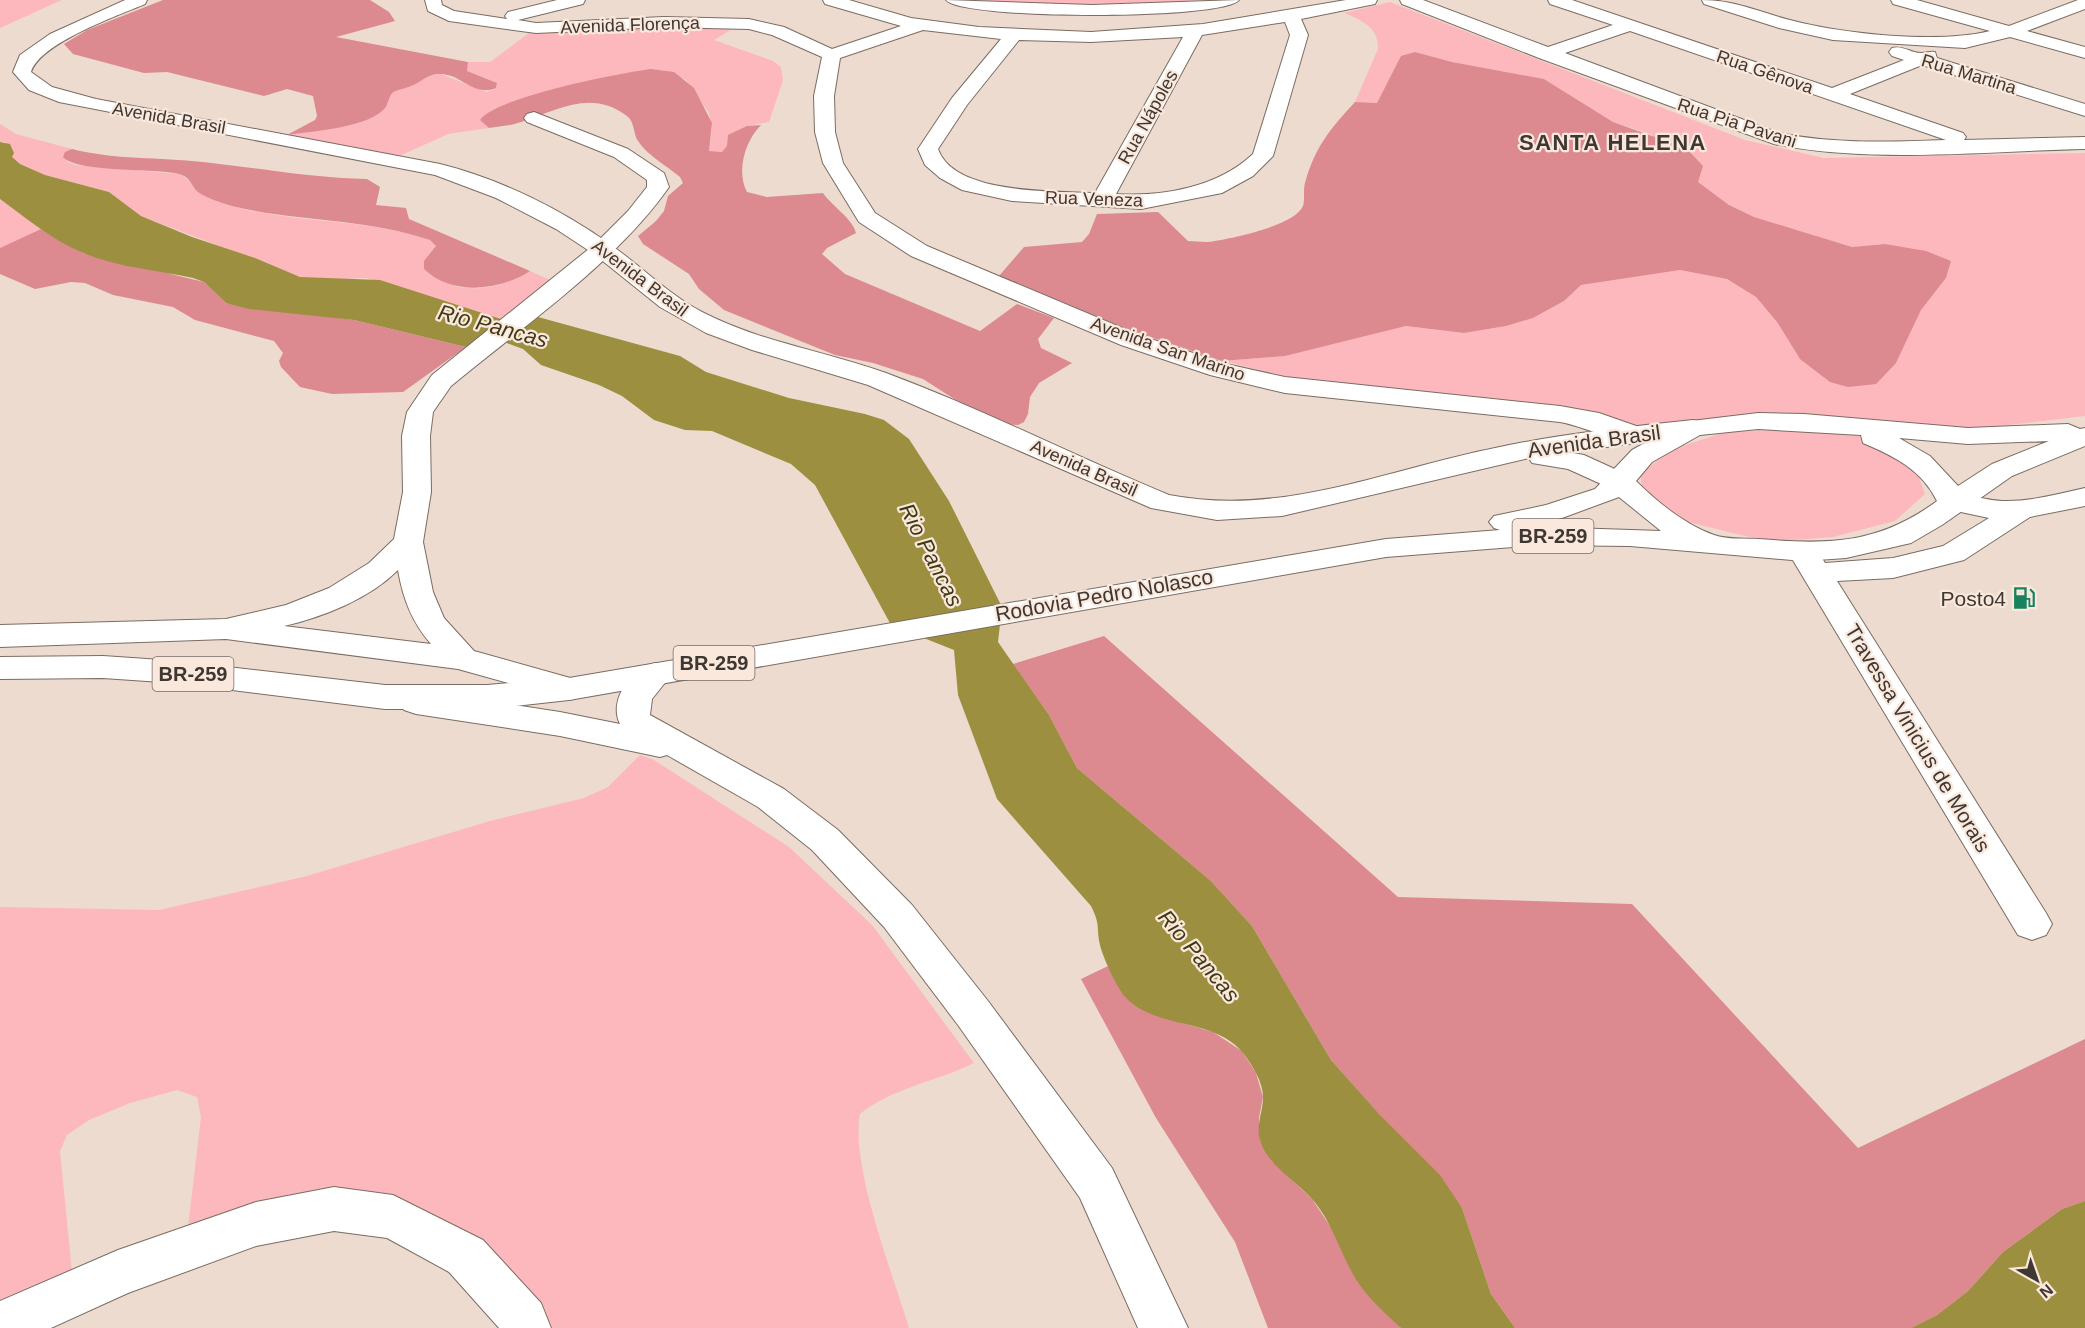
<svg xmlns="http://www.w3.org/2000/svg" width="2085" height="1328" font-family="Helvetica,sans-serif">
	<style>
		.green { fill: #fcb8bd }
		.forest { fill: #dc8990 }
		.water { fill: #9c8f3f }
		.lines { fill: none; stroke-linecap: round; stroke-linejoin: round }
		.minor-casing { stroke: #7b6c61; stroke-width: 2 }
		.major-casing { stroke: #7b6c61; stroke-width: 2 }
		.highway-casing { stroke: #7b6c61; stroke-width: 2 }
		.minor { fill: #fff; fill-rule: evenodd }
		.major { fill: #fff; fill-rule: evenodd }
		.highway { fill: #fff; fill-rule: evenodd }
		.labels { text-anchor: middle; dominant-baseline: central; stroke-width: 4.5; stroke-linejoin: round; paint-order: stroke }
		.far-street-label { font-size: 18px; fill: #3e3732; stroke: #fae8dc }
		.shield { fill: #fae8dc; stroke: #766c65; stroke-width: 1.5 }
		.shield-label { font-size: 20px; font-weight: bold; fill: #3e3732 }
		.street-label { font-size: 21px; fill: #3e3732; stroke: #fae8dc }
		.poi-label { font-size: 21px; fill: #3e3732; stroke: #fae8dc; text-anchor: end }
		.far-district-label { font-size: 22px; font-weight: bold; letter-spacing: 1.5px; fill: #3e3732; stroke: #fae8dc }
		.water-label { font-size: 22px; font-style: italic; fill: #3f3a16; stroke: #fae8dc }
	</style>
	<rect width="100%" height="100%" fill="#eddbcf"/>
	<!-- green -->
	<path class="green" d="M0,0H62L0,28Z
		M980,0H1200L1097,8Z
		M1390,2L1745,140L1824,158L2085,153V416L1968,430L1834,422L1645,433L1302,380L1222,361L1285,356L1406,326L1464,333L1506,326L1533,318L1564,301L1581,285L1680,270L1727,279L1756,297L1777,322L1800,359L1896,363L1921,310L1946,278L1951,261L1885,244L1852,247L1754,217L1729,205L1698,182L1651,134L1613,122L1544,79L1452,62L1415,52L1401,57L1377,103L1355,102L1378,49C1379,28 1362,20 1344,13Z
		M703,26L734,28L714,40L773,61L781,67L783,80L769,122L747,126L722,152L709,151L712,129L709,113L686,80L663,70L624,73L512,102L480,120L489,128L448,134L395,158L287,135C312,131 370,128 386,107L387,98L392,92L414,84L428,75L441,74L486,92L496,88L497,83L467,71L468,62H490L529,33Z
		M0,124L16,134L72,149L66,152L67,162L76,165L178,174C189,178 190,183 198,191C203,196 216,201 222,203C290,225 363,217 430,240L436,246L425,261C430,267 435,274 441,279C466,297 507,286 530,271L555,282L504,320L366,278L319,280L300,277L141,216L109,192L45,175L20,164L14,161L5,142H0Z
		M0,199L41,229L0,248Z
		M1796,428L1859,434L1913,461L1925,494L1895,521L1833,537L1769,542L1688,522L1644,501L1640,474L1672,449L1723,433Z
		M640,755L654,760L789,847L872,925L974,1063C938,1081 892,1088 860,1114C850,1166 893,1274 909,1328H509L462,1267L387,1227L187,1236L201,1117L197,1097L177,1090L130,1103L89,1120L67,1135L60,1151L73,1282L0,1316V907L159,910L307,876L490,821L584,798L608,787Z"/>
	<!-- forest -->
	<path class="forest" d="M163,0H370L389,12L395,21L336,37L468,62L467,71L497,83L496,88C473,97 463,75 441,74C428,73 422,82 411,86C391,93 393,88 386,107C370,128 312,131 287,135L315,120L317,116L313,96L287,89L264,96L167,72L144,73L73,54L64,44L87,30Z
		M1415,52L1452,62L1544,79L1613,122L1686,148L1703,166L1698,182L1729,205L1754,217L1852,247L1885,244L1926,251L1951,261L1946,278L1921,310L1896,363L1876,384L1848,387L1830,382L1800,359L1777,322L1756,297L1727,279L1680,270L1581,285L1564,301L1533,318L1506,326L1464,333L1406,326L1285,356L1222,361L1132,331L999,276L1024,247L1082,242L1089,234L1097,214L1158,212L1188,241C1197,241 1207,243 1215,241C1235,238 1295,225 1303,206C1305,200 1303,190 1305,183C1315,147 1330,129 1355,102L1377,103L1401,56Z
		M651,69L674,72L694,88L712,123L709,151L722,152L727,146L728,135L747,126L761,125C745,141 736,171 747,192L767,197L823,193C832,206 853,219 856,233L827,248L822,254L845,274L980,331L1017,304L1054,318L1038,339L1041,348L1072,363L1039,383L1030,397L1028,414L1024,422L1018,425L1004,424L984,418L923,379L873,363L835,355L724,310L699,289L689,274L643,244L638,236L656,221L664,211L668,196L683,183L680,177C667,166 648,156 638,141C633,134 635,122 627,116C591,88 556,111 521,122C510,126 499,126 489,128L480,120C496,97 620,73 651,69Z
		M72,149C115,160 159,157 203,162C258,168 312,178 367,179L380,187L376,205L406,208L409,219L530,271C500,291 452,296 424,269V261L436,246L430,240C366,218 297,222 232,206C222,203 206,198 198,192C191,186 191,177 179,174C155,168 77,173 63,157L65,152Z
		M41,229L83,253L204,282L226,303L354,320L466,347L403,392L332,394L300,387L281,367L279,361L283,353L274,341L195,320L173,307L113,295L85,283L71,282L35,289L0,274V248Z
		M1104,636L1398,897L1632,904L1858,1148L2085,1039V1201L2062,1209L2003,1252L1968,1291L1937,1315L1911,1328H1515L1491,1294L1462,1208L1331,1060L1252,926L1211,881L1077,768L1049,715L1013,664Z
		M1108,966L1126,998L1149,1013L1213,1032L1242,1051L1256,1073L1263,1097L1259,1118L1260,1140L1272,1161L1312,1199L1334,1232L1358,1282L1401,1328H1268L1235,1242L1156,1118L1081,979Z"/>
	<!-- water -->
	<path class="water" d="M0,142L10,144L14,153L12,157L20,164L45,175L109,192L141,216L192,237L255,258L300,277L380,280L504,320L538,317L680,356L706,372L789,398L865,414L884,420L909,439L949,501L1002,607L998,642L1049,715L1077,768L1211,881L1252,926L1331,1060L1380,1115L1440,1175L1462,1208L1491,1294L1515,1328H1401C1386,1314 1368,1298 1357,1281C1340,1254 1333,1222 1311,1198C1295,1180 1267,1165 1260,1140C1256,1127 1262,1113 1263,1100C1264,1083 1253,1067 1244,1054C1215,1017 1157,1030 1126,998C1117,988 1103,958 1100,945C1096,927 1101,926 1091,906L997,799L958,695L954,650L891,625L815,485L791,464L712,431L685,430L654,420L622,396L599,385L541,365L523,349L504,342L466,347L354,320L249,309L226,303L204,282L193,278C156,270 115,267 81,252C51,239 26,218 0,199Z
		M2085,1201V1328H1911L1937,1315L1968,1291L2003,1252L2062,1209Z"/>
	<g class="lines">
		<!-- minor casing -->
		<g class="minor-casing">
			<path id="minor" d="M425,0H441L442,5L454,11L507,19L505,16L508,12L557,0H585L583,4L518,20L536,23L664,17L749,19L784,27L832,49L901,26L825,4L823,0H849L911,18L979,27L1091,32L1203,24L1346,0H1377L1375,4L1301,19L1308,35L1273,156L1253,176L1222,193L1141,209L1012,201L962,190L940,178L925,165L918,149L952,98L1001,39L923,30L840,58L834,96L835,132L843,163L875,213L927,246L1139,335L1226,364L1285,377L1560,406L1599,413L1642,428L1646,434L1642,440C1622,445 1583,426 1560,422L1285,393L1210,375L1121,345L911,256L859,222L823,163L815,132L814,96L822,57L772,35L749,29L664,27L536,33L449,21L428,11ZM1285,22L1290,35L1253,154C1218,187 1163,197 1116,194L1202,35ZM1183,37L1095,193C1055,191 954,195 938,149L967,105L1019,40L1091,42Z
				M946,0L1092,5L1239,0C1225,20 961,20 946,0Z
				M1400,0H1423L1548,47L1613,25L1550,4L1548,0H1572L1832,88L1904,60L1892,56L1889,52L1892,48C1903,45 1910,53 1921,53C1927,53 1929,51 1935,52L1937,58L2085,104V116L1922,65L1850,94L1963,133L1966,137L1964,140L2085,137V149C1987,151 1870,164 1774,144L1539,58L1402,4ZM1630,31L1946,140C1890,142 1834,144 1779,133L1565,53Z
				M1702,0C1735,0 1759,12 1790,20C1843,34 1938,44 1990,31L1893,4L1891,0H1917L2009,26L2078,0H2085V9L2027,31L2085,47V58L2010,37L1965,48L1833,40L1779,28L1704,4Z
				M534,112L628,149L664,173L669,187C616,263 522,327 451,386L433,412L430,436L431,492L423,542L433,592L444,618L474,651L581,681L586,689L581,697L569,700L458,669L226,639L0,647V625L226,619L286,605L329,588L369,563L394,539L403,492L402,436L407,412L432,375L595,244L628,211L647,187V180L614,157L527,122L524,118L527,114ZM398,570C403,599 412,622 431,644L284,626C323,617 369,599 398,570Z
				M2085,488V506L2030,517L1964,560L1893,578L1837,581L2046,913L2052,924L2046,935L2032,940L2018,935L1788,552L1792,545L1803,543L1814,545L1825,563L1893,558L1943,546L1989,518L1942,508L1937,502L1942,496C1961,491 1982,500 2002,501C2030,502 2058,494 2085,488Z
				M655,663L667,666L672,674L652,699L650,715L784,789L838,830L912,905L988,1001L1112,1168L1188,1328H1138L1080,1198L958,1025L884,927L812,850L758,807L667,755L660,757L560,736L416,714L404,710L399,702L404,694L416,690L560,712L620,724C608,700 631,669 655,663Z
				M334,1187L393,1195L483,1240L541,1303L551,1328H499L449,1272L387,1238L334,1231L256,1246L128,1293L51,1328H0V1301L118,1250L256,1202Z"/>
		</g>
		<!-- major casing -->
		<g class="major-casing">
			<path id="major" d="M125,0H147L145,4C117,16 40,43 31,72L52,87L96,99L440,164C500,179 561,209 611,245C642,267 668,294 702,312C760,342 825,351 886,373C983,409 1074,456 1169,495C1283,517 1385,470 1495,448C1560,434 1627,427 1693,420L1703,422L1707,428L1703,434L1693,436L1567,452L1584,455L1630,476L1634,482L1630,488L1620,491L1610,488L1568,469L1532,463L1529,458L1282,516L1217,520L1151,508L868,385L752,350L706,333L660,307L594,254L556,229L496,198L435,175L59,102L29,90L13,72L20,55L50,34Z"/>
		</g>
		<!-- highway casing -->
		<g class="highway-casing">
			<path id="highway" d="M1758,413L1804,414L1968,428L2068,424L2080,429L2085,428V446L2012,476L1942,525L1911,543L1846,558L1803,561L1630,546L1540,545L1386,557L569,700L487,709H385L176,683L103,678L0,679V657L103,656L176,661L385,685H487L569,678L1386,539L1500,530L1494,528L1489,522L1494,516L1546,505L1595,489L1632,450L1683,422ZM1758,429L1861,435L1863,443C1894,456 1922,470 1937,501C1879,544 1829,545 1759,539C1746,538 1727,540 1714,535C1686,525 1657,502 1636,481L1652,462L1700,435ZM1899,438L1968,444L2049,441L1992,464L1958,486L1930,456ZM1619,497L1661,531L1540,527L1513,529L1562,518Z"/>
		</g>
		<!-- minor -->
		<use href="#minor" class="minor"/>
		<!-- major -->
		<use href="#major" class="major"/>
		<!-- highway -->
		<use href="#highway" class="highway"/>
	</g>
	<!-- icons -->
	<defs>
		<g id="fuel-bare" transform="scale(1.8)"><path d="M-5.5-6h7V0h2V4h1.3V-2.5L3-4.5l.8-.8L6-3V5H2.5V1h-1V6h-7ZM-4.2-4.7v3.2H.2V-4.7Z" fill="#18825e" stroke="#fae8dc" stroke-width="2.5" paint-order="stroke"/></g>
	</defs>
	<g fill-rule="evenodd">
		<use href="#fuel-bare" x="2024" y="598"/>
	</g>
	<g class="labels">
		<!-- far-street labels -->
		<g class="far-street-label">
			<text transform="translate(630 25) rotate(-2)">Avenida Florença</text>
			<text transform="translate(1765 72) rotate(19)">Rua Gênova</text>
			<text transform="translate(1969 74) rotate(17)">Rua Martina</text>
			<text transform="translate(1148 117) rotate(-61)">Rua Nápoles</text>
			<text transform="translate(169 118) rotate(10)">Avenida Brasil</text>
			<text transform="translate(1737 123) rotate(18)">Rua Pia Pavani</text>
			<text transform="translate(1094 199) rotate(2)">Rua Veneza</text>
			<text transform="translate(640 278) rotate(37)">Avenida Brasil</text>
			<text transform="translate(1168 349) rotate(19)">Avenida San Marino</text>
			<text transform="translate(1084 468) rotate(24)">Avenida Brasil</text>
		</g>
		<!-- shield labels -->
		<g class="shield">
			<rect x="1512.5" y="519" width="81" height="34" rx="4.5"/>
			<rect x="673.5" y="646" width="81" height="34" rx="4.5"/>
			<rect x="152.5" y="657" width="81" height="34" rx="4.5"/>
		</g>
		<g class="shield-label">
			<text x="1553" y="536">BR-259</text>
			<text x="714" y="663">BR-259</text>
			<text x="193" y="674">BR-259</text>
		</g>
		<!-- street labels -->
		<g class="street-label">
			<text transform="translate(1594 441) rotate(-8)">Avenida Brasil</text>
			<text transform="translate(1104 595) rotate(-10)">Rodovia Pedro Nolasco</text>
			<text transform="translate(1918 738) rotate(59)">Travessa Vinicius de Morais</text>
		</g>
		<!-- poi labels -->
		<g class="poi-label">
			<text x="2006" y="598">Posto4</text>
		</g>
		<!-- far-district labels -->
		<g class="far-district-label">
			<text x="1613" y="142">SANTA HELENA</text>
		</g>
		<!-- water labels -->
		<g class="water-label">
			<text transform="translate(493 326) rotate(15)">Rio Pancas</text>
			<text transform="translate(931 555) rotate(63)">Rio Pancas</text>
			<text transform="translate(1199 956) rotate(50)">Rio Pancas</text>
		</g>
	</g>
	<!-- north arrow -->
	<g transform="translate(2037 1280) rotate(140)" stroke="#fae8dc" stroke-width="4.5" paint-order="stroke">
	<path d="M0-4.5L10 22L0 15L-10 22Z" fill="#3e3732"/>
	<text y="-9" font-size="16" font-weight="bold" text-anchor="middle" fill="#3e3732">N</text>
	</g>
</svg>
